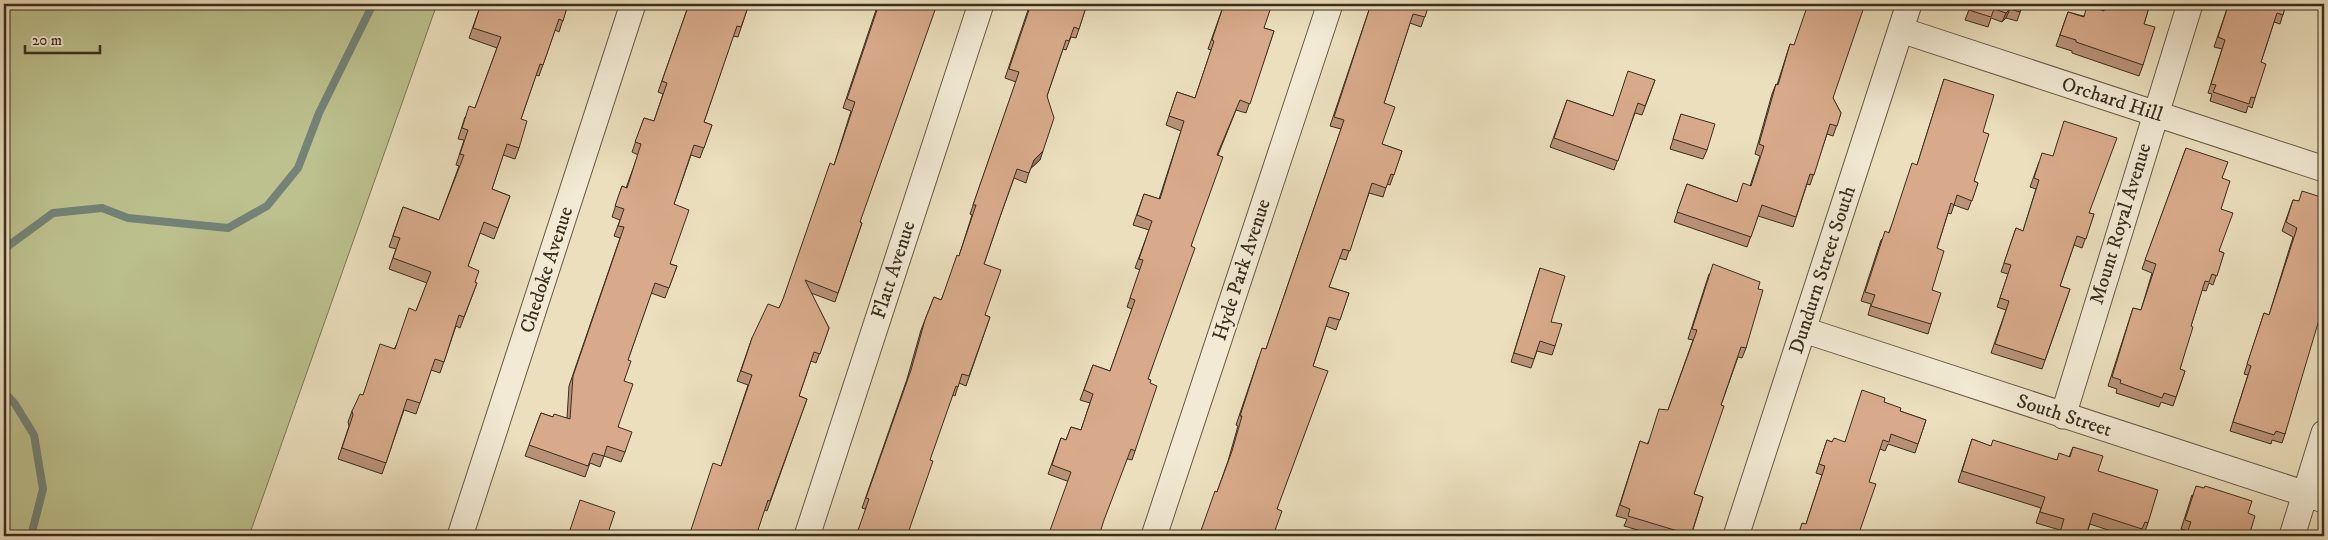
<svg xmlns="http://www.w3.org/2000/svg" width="2328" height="540" font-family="'IM FELL DW Pica',serif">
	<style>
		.green { fill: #bcc18e; stroke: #7c7856 }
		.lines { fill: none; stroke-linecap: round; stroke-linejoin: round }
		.stream { stroke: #738377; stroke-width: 8 }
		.street-casing { stroke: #675a45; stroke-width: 27 }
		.street { stroke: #f2ead4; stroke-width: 25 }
		.wall { fill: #ba9278; stroke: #3b2e1d }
		.shaded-wall { fill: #977761; stroke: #3b2e1d }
		.building { fill: #d8aa8b; stroke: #3b2e1d }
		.labels { text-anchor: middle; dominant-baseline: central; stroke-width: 4.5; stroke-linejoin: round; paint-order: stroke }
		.street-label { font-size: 20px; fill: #3b2e1d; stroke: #f2ead4 }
	</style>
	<rect width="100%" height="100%" fill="#ebdfbd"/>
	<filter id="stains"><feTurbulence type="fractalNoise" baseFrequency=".004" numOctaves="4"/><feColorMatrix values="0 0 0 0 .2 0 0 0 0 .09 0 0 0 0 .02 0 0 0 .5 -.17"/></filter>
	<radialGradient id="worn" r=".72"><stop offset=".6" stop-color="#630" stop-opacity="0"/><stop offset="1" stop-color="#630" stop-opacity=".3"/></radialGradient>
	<!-- green -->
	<path class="green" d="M4,4H437L249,536H4Z"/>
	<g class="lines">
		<!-- stream -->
		<path class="stream" d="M4,249L53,213L102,208L128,218L228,228L267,206L298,168L319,113L373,4
			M4,392L15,404L34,435L43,489L31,536"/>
		<!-- street casing -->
		<g class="street-casing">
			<path id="street" d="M1901,30L2324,169
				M1804,330L2324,500
				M2063,416L2190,4
				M460,536L633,4
				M807,536L981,4
				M1154,536L1330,4
				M1736,536L1909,4
				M2292,536L2324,433"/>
		</g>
		<!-- street -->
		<use href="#street" class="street"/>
	</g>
	<!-- wall -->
	<path class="wall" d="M481,4H568L559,32L555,30L539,76L536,75L521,119L519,148L515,159L503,155L492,189L510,196L494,239L480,233L468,266L475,282L477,283L460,328L456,326L440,373L431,370L416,414L404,410L382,474L338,459L349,426L348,422L352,411L394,349L416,311L427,283L389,269L396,249L389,247L403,207L439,220L459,166L456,165L464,140L458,139L465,117L475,108L497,48L469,38Z
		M689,4H749L738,37L733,36L704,122L712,125L700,158L691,155L674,204L670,264L677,266L665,298L651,293L628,360L624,381L618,427L625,452L621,462L604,456L600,467L590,463L585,477L525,456L541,413L553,417L567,418L569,386L620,238L614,236L620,220L612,217L622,186L626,188L638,155L632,152L644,118L654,121L663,94L658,92Z
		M878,4L860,222L862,223L835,302L811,293L829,328L816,363L811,361L799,396L807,399L767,511L765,510L721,466L748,385L737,381L752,338L779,308L783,300L834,165L851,111L843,108Z
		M1030,4H1087L1076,38L1071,37L1066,50L1063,49L1047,96L1040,160L1030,169L1026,183L1014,178L1001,214L984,264L985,315L990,317L966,386L959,383L955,396L953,395L865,509L862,508L907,379L921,330L934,297L941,300L942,298L959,256L972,215L970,214L1016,82L1005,78Z
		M1224,4L1264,28L1274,31L1246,113L1236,110L1218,155L1191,246L1148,379L1135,451L1132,460L1128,459L1067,481L1048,474L1061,438L1066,440L1071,427L1081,430L1090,403L1080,400L1093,365L1110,371L1132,309L1127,307L1140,270L1135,268L1149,230L1133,225L1144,194L1159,199L1181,131L1166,125L1177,92L1195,98L1211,50L1208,49Z
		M1371,4H1429L1421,27L1410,23L1384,103L1382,144L1402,151L1390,185L1387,184L1383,197L1369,193L1346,260L1339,258L1329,287L1349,293L1336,330L1326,326L1313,366L1277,509L1273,536H1199L1217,492L1228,461L1238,426L1236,425L1259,357L1266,349L1341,129L1330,126Z
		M1963,4H2023L2017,21L2006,18L2002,22L1991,18L1988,27L1965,20L1970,7L1963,5Z
		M2106,4H2150L2144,24L2143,65L2139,76L2072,53V51L2056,46L2068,12L2083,16L2104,11Z
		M2286,4L2280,24L2274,22L2261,62L2255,98L2252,108L2248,106L2246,113L2210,101L2212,94L2208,93L2222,49L2214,47L2228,6L2235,8Z
		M1790,44L1793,45L1833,98L1841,113L1833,136L1827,134L1810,185L1807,184L1793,227L1758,216L1747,247L1674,222L1687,184L1737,202L1750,186L1760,156L1755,154L1772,94L1776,84L1777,85Z
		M1944,79L1983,132L1974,181L1978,183L1968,210L1954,205L1951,214L1948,213L1937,248L1932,290L1931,324L1928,334L1868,315L1871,304L1861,301L1881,240L1889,232L1917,165Z
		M1655,80L1642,115L1635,113L1614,170L1550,147L1567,100L1613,116Z
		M1681,114L1707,150L1703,159L1670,149Z
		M2324,116V126L2321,125Z
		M2186,148L2222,178L2219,251L2224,253L2213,285L2209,283L2206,291L2202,290L2191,326L2180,369L2185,371L2173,406L2161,402L2159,407L2116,393L2117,389L2108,386L2133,308L2141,310L2152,273L2142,269Z
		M2039,162L2089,213L2094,214L2082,248L2074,245L2060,286L2070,289L2042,369L1991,353L2006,310L1997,307L2008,274L2001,272L2016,228L2023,231L2036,189L2030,187Z
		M2293,200L2298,201L2285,434L2282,443L2272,440L2271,444L2230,431L2248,375L2244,374L2264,313L2269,315L2293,237L2282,231Z
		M1540,268L1551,322L1555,346L1552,355L1537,351L1531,368L1511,362Z
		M1709,274L1758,289L1746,348L1742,358L1738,357L1721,405L1694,494L1703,497L1691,536H1658L1624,526L1627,519L1616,516L1640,441L1647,444L1668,410L1693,340L1688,339Z
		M1884,402L1900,411L1926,420L1915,453L1888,444L1885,451L1880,449L1806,524L1822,475L1816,473L1827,440L1832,442H1845Z
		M1972,439L1990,446L2057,460L2069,457L2073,447L2098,471L2148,523L2144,534L2141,533L2140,536H2126L2090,524L2086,536H2058L2060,530L2036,523L2041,508L1958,482Z
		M2192,495L2248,513L2188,531L2181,529Z"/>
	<!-- shaded-wall -->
	<path class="shaded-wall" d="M2010,9L2006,18L2002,22L2006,13Z
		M1043,151L1040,160L1030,169L1034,160Z"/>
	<!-- building -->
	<path class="building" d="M481,4H568L563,21L559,19L543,65L540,64L521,119L527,121L519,148L507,144L492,189L510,196L498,228L484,222L468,266L479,271L475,282L477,283L464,317L459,315L444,362L435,359L420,403L407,399L386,463L342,448L353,415L352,411L360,394L363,395L380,344L395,349L409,308L416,311L431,272L393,258L400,238L393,236L403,207L439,220L464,155L460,154L468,130L462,128L469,106L475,108L501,37L473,28Z
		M689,4H749L741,27L737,26L704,122L712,125L704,148L694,145L674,204L689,210L670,264L677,266L669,288L655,283L628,360L631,361L624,381L633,384L618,427L632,432L625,452L607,446L604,456L593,453L588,466L529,445L541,413L553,417L554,414L570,419L573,376L624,227L618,226L624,209L615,206L622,186L627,188L641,144L635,142L644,118L654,121L667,83L662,81Z
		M879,4H927L926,7L935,10L860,222L862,223L838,293L805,280L829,328L820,354L814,352L799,396L807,399L770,501L768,500L756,536H689L713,463L721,466L752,375L741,371L752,338L768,304L779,308L783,299L830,163L834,165L855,102L847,99Z
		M1031,4H1087L1079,29L1074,27L1069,41L1066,40L1047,96L1054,118L1043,151L1034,160L1029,173L1017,169L1001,214L984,264L1001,270L985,315L990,317L969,376L962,374L958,387L956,386L930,460L933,461L907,536H856L869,499L866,498L911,370L925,320L934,297L941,300L942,298L957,255L959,256L976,205H973L1019,72L1009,69Z
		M1224,4H1272L1264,28L1274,31L1250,104L1240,100L1217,155L1223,157L1191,246L1195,248L1148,379L1151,380L1150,383L1157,386L1135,451L1131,449L1104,520L1099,536H1048L1071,472L1052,465L1061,438L1066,440L1071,427L1081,430L1093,394L1084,390L1093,365L1110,371L1135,300L1130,298L1143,260L1139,259L1152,221L1137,215L1144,194L1160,199L1184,121L1169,116L1177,92L1195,98L1214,41L1212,40Z
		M1371,4H1429L1425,17L1413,14L1384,103L1395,107L1382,144L1402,151L1394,175L1391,174L1386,188L1372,183L1350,251L1343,249L1329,287L1349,293L1340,320L1329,317L1313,366L1328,371L1277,509L1282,511L1273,536H1268L1259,533L1258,536H1199L1215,491L1217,492L1232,451L1242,416H1240L1262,348L1266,349L1344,120L1334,117Z
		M1808,4H1865L1833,98L1841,113L1837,126L1830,124L1814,175L1810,174L1796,217L1762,205L1751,237L1677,212L1687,184L1737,202L1743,183L1751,186L1764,146L1759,144L1776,84L1778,85L1790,44L1794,45Z
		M1971,4H2023L2020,12L2010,9L2006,13L1994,9L1991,17L1969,10Z
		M2106,4H2150L2144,24L2155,27L2143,65L2076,42V40L2060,35L2068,12L2084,17L2087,5L2104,11Z
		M2237,4H2286L2283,15L2277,13L2261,62L2266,64L2255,98L2251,97L2249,104L2213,92L2216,85L2211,84L2225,40L2218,37L2228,6L2235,8Z
		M1628,71L1655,80L1645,106L1638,103L1618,161L1554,138L1567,100L1613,116Z
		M1944,79L1994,95L1983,132L1989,134L1974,181L1978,183L1972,201L1957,195L1954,205L1951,203L1937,248L1944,251L1932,290L1941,293L1931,324L1871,306L1875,295L1865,292L1885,231L1889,233L1912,163L1917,165Z
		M1681,114L1715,124L1707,150L1673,139Z
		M2064,121L2117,138L2089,213L2094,214L2086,239L2077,236L2060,286L2070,289L2045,360L1995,344L2009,301L2000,298L2011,265L2004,263L2016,228L2023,231L2039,180L2034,178L2042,153L2053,156Z
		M2186,148L2228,162L2222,178L2230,181L2221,209L2233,213L2219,251L2224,253L2217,276L2212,274L2209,282L2205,281L2191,326L2193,327L2180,369L2185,371L2176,397L2164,393L2162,398L2120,383L2121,380L2112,377L2133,308L2141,310L2156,264L2145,260Z
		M2302,191L2324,198V303L2285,434L2276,431L2274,435L2233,422L2251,366L2247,364L2264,313L2269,315L2297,228L2286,222L2293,200L2299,201Z
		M1713,264L1760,282L1758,289L1763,290L1746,348L1741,347L1721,405L1724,406L1694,494L1703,497L1691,535L1628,516L1630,509L1620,505L1640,441L1648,444L1659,409L1668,410L1697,330L1692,329Z
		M1540,268L1565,276L1551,322L1562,324L1555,346L1540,341L1534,359L1514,353Z
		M1862,390L1885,398L1884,402L1901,408L1900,411L1926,420L1918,444L1891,434L1889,442L1883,440L1869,482L1876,484L1858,536H1798L1802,523L1806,524L1825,466L1819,464L1827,440L1832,442L1834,438L1845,442Z
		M1972,439L1991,446L1993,440L2057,460L2059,453L2070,457L2073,447L2103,456L2098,471L2158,490L2148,523L2145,522L2142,529L2093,513L2086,536H2059L2064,519L2040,512L2045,497L1962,471Z
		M2196,486L2204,488L2205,486L2252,501L2248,513L2255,516L2249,536H2186L2191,522L2185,520Z
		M580,500L615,512L607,536H568Z"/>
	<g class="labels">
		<!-- street labels -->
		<g class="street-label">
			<text transform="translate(2112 100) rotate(18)">Orchard Hill</text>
			<text transform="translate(2121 224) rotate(-73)">Mount Royal Avenue</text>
			<text transform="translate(547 270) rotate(-72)">Chedoke Avenue</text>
			<text transform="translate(894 270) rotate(-72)">Flatt Avenue</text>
			<text transform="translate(1242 270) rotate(-72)">Hyde Park Avenue</text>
			<text transform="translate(1823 270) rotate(-72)">Dundurn Street South</text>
			<text transform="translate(2064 416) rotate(18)">South Street</text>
		</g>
	</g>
	<!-- margin -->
	<rect width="2328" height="540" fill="none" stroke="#ebdfbd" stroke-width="20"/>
	<rect x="5" y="5" width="2318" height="530" fill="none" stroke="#3b2e1d" stroke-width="2.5"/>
	<rect x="10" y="10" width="2308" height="520" fill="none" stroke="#3b2e1d"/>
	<!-- scale -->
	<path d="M25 45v8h75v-8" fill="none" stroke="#3b2e1d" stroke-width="2.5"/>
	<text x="32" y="45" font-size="15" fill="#3b2e1d" stroke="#f2ead4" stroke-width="4" paint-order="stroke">20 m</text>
	<rect width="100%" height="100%" filter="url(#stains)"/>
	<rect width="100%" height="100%" fill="url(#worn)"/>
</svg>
